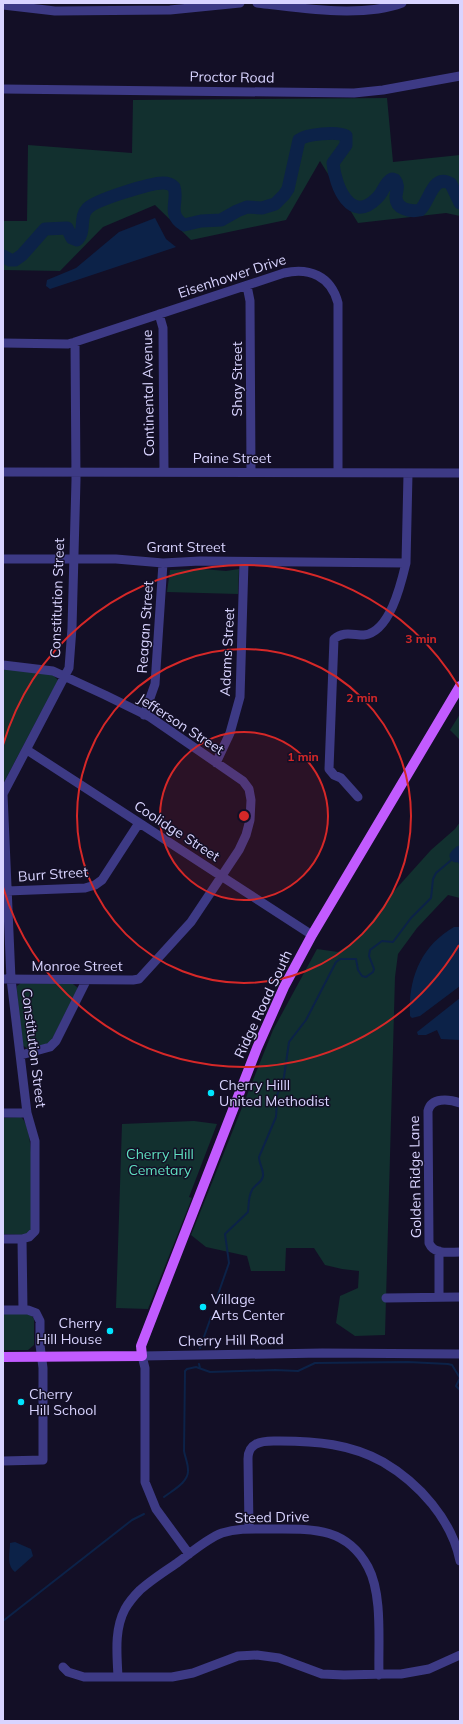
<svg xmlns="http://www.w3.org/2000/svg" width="463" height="1724" font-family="Mulish,sans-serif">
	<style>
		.green { fill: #12302f }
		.water { fill: #0c2248 }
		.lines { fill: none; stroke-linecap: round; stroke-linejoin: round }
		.stream { stroke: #0c2248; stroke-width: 2 }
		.river { stroke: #0c2248; stroke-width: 13 }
		.minor { stroke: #3d3a85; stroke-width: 9 }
		.major { stroke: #c25bff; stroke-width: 10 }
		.ring { fill: none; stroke: #d62828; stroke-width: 2 }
		.poi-dot { fill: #00e5ff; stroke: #130f26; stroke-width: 1.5 }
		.labels { text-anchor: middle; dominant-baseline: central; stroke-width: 3; stroke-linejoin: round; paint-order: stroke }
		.street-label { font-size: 14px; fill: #d9d4ff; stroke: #130f26 }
		.poi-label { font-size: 14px; fill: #d9d4ff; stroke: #130f26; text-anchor: start }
		.park-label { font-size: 14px; fill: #5fe0c0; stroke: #130f26 }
		.centre { fill: #d62828; stroke: #130f26; stroke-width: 2 }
		.ring-label { font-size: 12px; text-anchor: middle; font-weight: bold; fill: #d62828; stroke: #130f26; stroke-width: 3; stroke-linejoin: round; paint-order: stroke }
	</style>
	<rect width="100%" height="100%" fill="#130f26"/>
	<!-- green -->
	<path class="green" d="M387,98L393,162L460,155V216L446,213L358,223L320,161L286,220L191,240L155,205L103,227L60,271L3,270V221H27L28,145L132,153L133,100Z
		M202,569L226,571L239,569L238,594L167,592L170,570Z
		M3,668L52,674L58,680L3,784Z
		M460,714V740L450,730Z
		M460,822V898L448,895L417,928L398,954L395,977L385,1335L355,1336L336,1323L340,1296L358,1288L359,1271L342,1269L325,1265L314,1248H286L285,1271H251L247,1256L206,1247L191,1235L273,1030L317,949L338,952L360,937L395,890L431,850L455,829Z
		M21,983L73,984L78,988L50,1043L28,1049L22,1045L17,991V986Z
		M21,1117C36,1128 32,1208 32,1229L27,1235L3,1234V1118Z
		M194,1121L217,1124L189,1197L192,1198L148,1309L116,1308L122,1124Z
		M3,1313L30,1314L34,1319V1345L28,1350H3Z"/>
	<!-- water -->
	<path class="water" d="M155,218L166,239L176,247L50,289L46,286L47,280L76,268L119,232Z
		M454,927H460V986L420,1016L412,1018L410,1016C408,978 421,946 454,927Z
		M460,998V1040L441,1039L437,1030L426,1035H418L417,1032Z
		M15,1542L31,1549L33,1556L15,1572C6,1565 10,1553 10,1543Z"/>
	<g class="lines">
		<!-- stream -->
		<path class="stream" d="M215,1303L229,1263L225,1234L248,1212C249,1204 248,1197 252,1190C255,1184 262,1183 263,1176C264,1170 259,1164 259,1157L276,1117L277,1102L276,1098L284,1077L289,1042L306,1020L336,962L340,959H356L358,970L362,976L366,977L373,972L374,969L369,956L370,950L382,941L393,942L411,918L431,898L433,879L436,873L456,856L460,864
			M200,1348L211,1317
			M199,1364L200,1368
			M164,1497C173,1490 189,1482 188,1470C188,1463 185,1457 184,1451L185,1371L187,1369L196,1367L210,1372L275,1370L298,1371L315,1363L408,1362L448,1364L452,1365L460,1378L456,1386L460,1390
			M3,1621L132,1520L144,1514"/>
		<!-- river -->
		<path class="river" d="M3,256L10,260H15L22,255L45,229L67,228L72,238L77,240C86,232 79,217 87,209C94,200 151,183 163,183C167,183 171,184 174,187C179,201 166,214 184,225L201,221L221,220L237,211L247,207L262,208L275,204L284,195L288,189L299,140C306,134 338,131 346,136V145L333,163C335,186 351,225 377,198C383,193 385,182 392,179L395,180C399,185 397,189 396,196C395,209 410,212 420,210C429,203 433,172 451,184L460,203
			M456,856L460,852"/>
		<!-- minor -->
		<path class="minor" d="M257,3C298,8 363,18 402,3
			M3,5L55,11L170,10L240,3
			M3,89L354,93L383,90L460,76
			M247,286L250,301L251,472
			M159,314L163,328L164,472
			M3,343L68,344L75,342L284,273C309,267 331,276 338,303V472
			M3,472L460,473
			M3,559H116L163,563L200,561L406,563C401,584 390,632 364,635C353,635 343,631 334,639L329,769L334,775L341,778L358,797
			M406,563L408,474
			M3,665L53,671L105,695L150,717L243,781L249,789L251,800L250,820L246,835L239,850L191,922L139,979L133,980L3,979
			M144,715L155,684L163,563
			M27,750L312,935
			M216,763L230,733L240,697L244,562
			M7,891L85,888L95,885L102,880L139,823
			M21,1055L50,1047L56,1041L86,981
			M460,1103C449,1099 431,1097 428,1111L429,1243C434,1255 449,1252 460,1252
			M3,1113H27
			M3,1239H22
			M439,1251V1297
			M386,1298L460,1297
			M3,1310H28L36,1313L40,1321V1345L43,1368V1460L3,1461
			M23,1310L22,1239L29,1237L35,1231V1141L27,1113L11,979L3,794L69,668L72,628L76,480L75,342
			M249,1529L248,1459C248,1453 250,1447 256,1444C263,1440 272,1441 280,1441C316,1441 351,1444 383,1462C419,1483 452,1520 460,1561
			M189,1554L156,1509L145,1482V1368L142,1356L322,1353L460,1354
			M63,1667L68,1672L84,1677H172L193,1673L238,1656L257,1655L279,1658L322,1674L344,1675L386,1674H401L429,1669L460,1655
			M118,1677C117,1654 114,1630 125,1609C129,1602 135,1595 140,1590C151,1580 165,1571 177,1563C191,1553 206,1539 222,1533C238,1528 254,1529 270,1529C310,1529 346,1526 368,1567C383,1595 378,1643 379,1675"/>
		<!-- major -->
		<path class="major" d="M3,1357L142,1356L141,1346L153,1315L257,1048L284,987L312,935L460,686"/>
	</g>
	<!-- distance rings -->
	<circle cx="244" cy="816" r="84" fill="#d62828" fill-opacity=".12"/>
	<g class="ring">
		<circle cx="244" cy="816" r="84"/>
		<circle cx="244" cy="816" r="167"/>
		<path d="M459 945A251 251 0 0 1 3 887M3 745A251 251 0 0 1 459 687"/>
	</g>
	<!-- markers -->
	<g class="poi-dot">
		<circle cx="211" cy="1093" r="4"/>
		<circle cx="203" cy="1307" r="4"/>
		<circle cx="110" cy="1331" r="4"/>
		<circle cx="21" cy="1402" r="4"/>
	</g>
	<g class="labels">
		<!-- street labels -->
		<g class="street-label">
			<text transform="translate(232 77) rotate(1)">Proctor Road</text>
			<text transform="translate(232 276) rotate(-18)">Eisenhower Drive</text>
			<text transform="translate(237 379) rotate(-90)">Shay Street</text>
			<text transform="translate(148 393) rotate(-91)">Continental Avenue</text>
			<text x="232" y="458">Paine Street</text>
			<text x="186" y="547">Grant Street</text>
			<text transform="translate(57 598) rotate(-88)">Constitution Street</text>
			<text transform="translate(145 627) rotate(-86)">Reagan Street</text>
			<text transform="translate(227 652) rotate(-87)">Adams Street</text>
			<text transform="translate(181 724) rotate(33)">Jefferson Street</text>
			<text transform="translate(177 831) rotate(33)">Coolidge Street</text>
			<text transform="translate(53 874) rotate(-4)">Burr Street</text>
			<text x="77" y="966">Monroe Street</text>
			<text transform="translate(263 1004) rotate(-65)">Ridge Road South</text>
			<text transform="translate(34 1048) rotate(83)">Constitution Street</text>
			<text transform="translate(415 1177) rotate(-91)">Golden Ridge Lane</text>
			<text transform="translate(231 1340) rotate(-1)">Cherry Hill Road</text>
			<text transform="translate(272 1517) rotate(-1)">Steed Drive</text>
		</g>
		<!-- poi labels -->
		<g class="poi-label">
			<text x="219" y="1085">Cherry Hilll<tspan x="219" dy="16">United Methodist</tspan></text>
			<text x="211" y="1299">Village<tspan x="211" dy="16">Arts Center</tspan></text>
			<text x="102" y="1323" text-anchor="end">Cherry<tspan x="102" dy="16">Hill House</tspan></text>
			<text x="29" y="1394">Cherry<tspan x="29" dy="16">Hill School</tspan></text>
		</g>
		<!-- park labels -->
		<g class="park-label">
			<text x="160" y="1154">Cherry Hill<tspan x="160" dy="16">Cemetary</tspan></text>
		</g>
	</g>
	<circle cx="244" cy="816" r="6" class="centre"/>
	<g class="ring-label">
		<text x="421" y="643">3 min</text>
		<text x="362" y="702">2 min</text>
		<text x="303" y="761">1 min</text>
	</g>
	<!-- border -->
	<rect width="463" height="1724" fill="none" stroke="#d9d4ff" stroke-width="8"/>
</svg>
